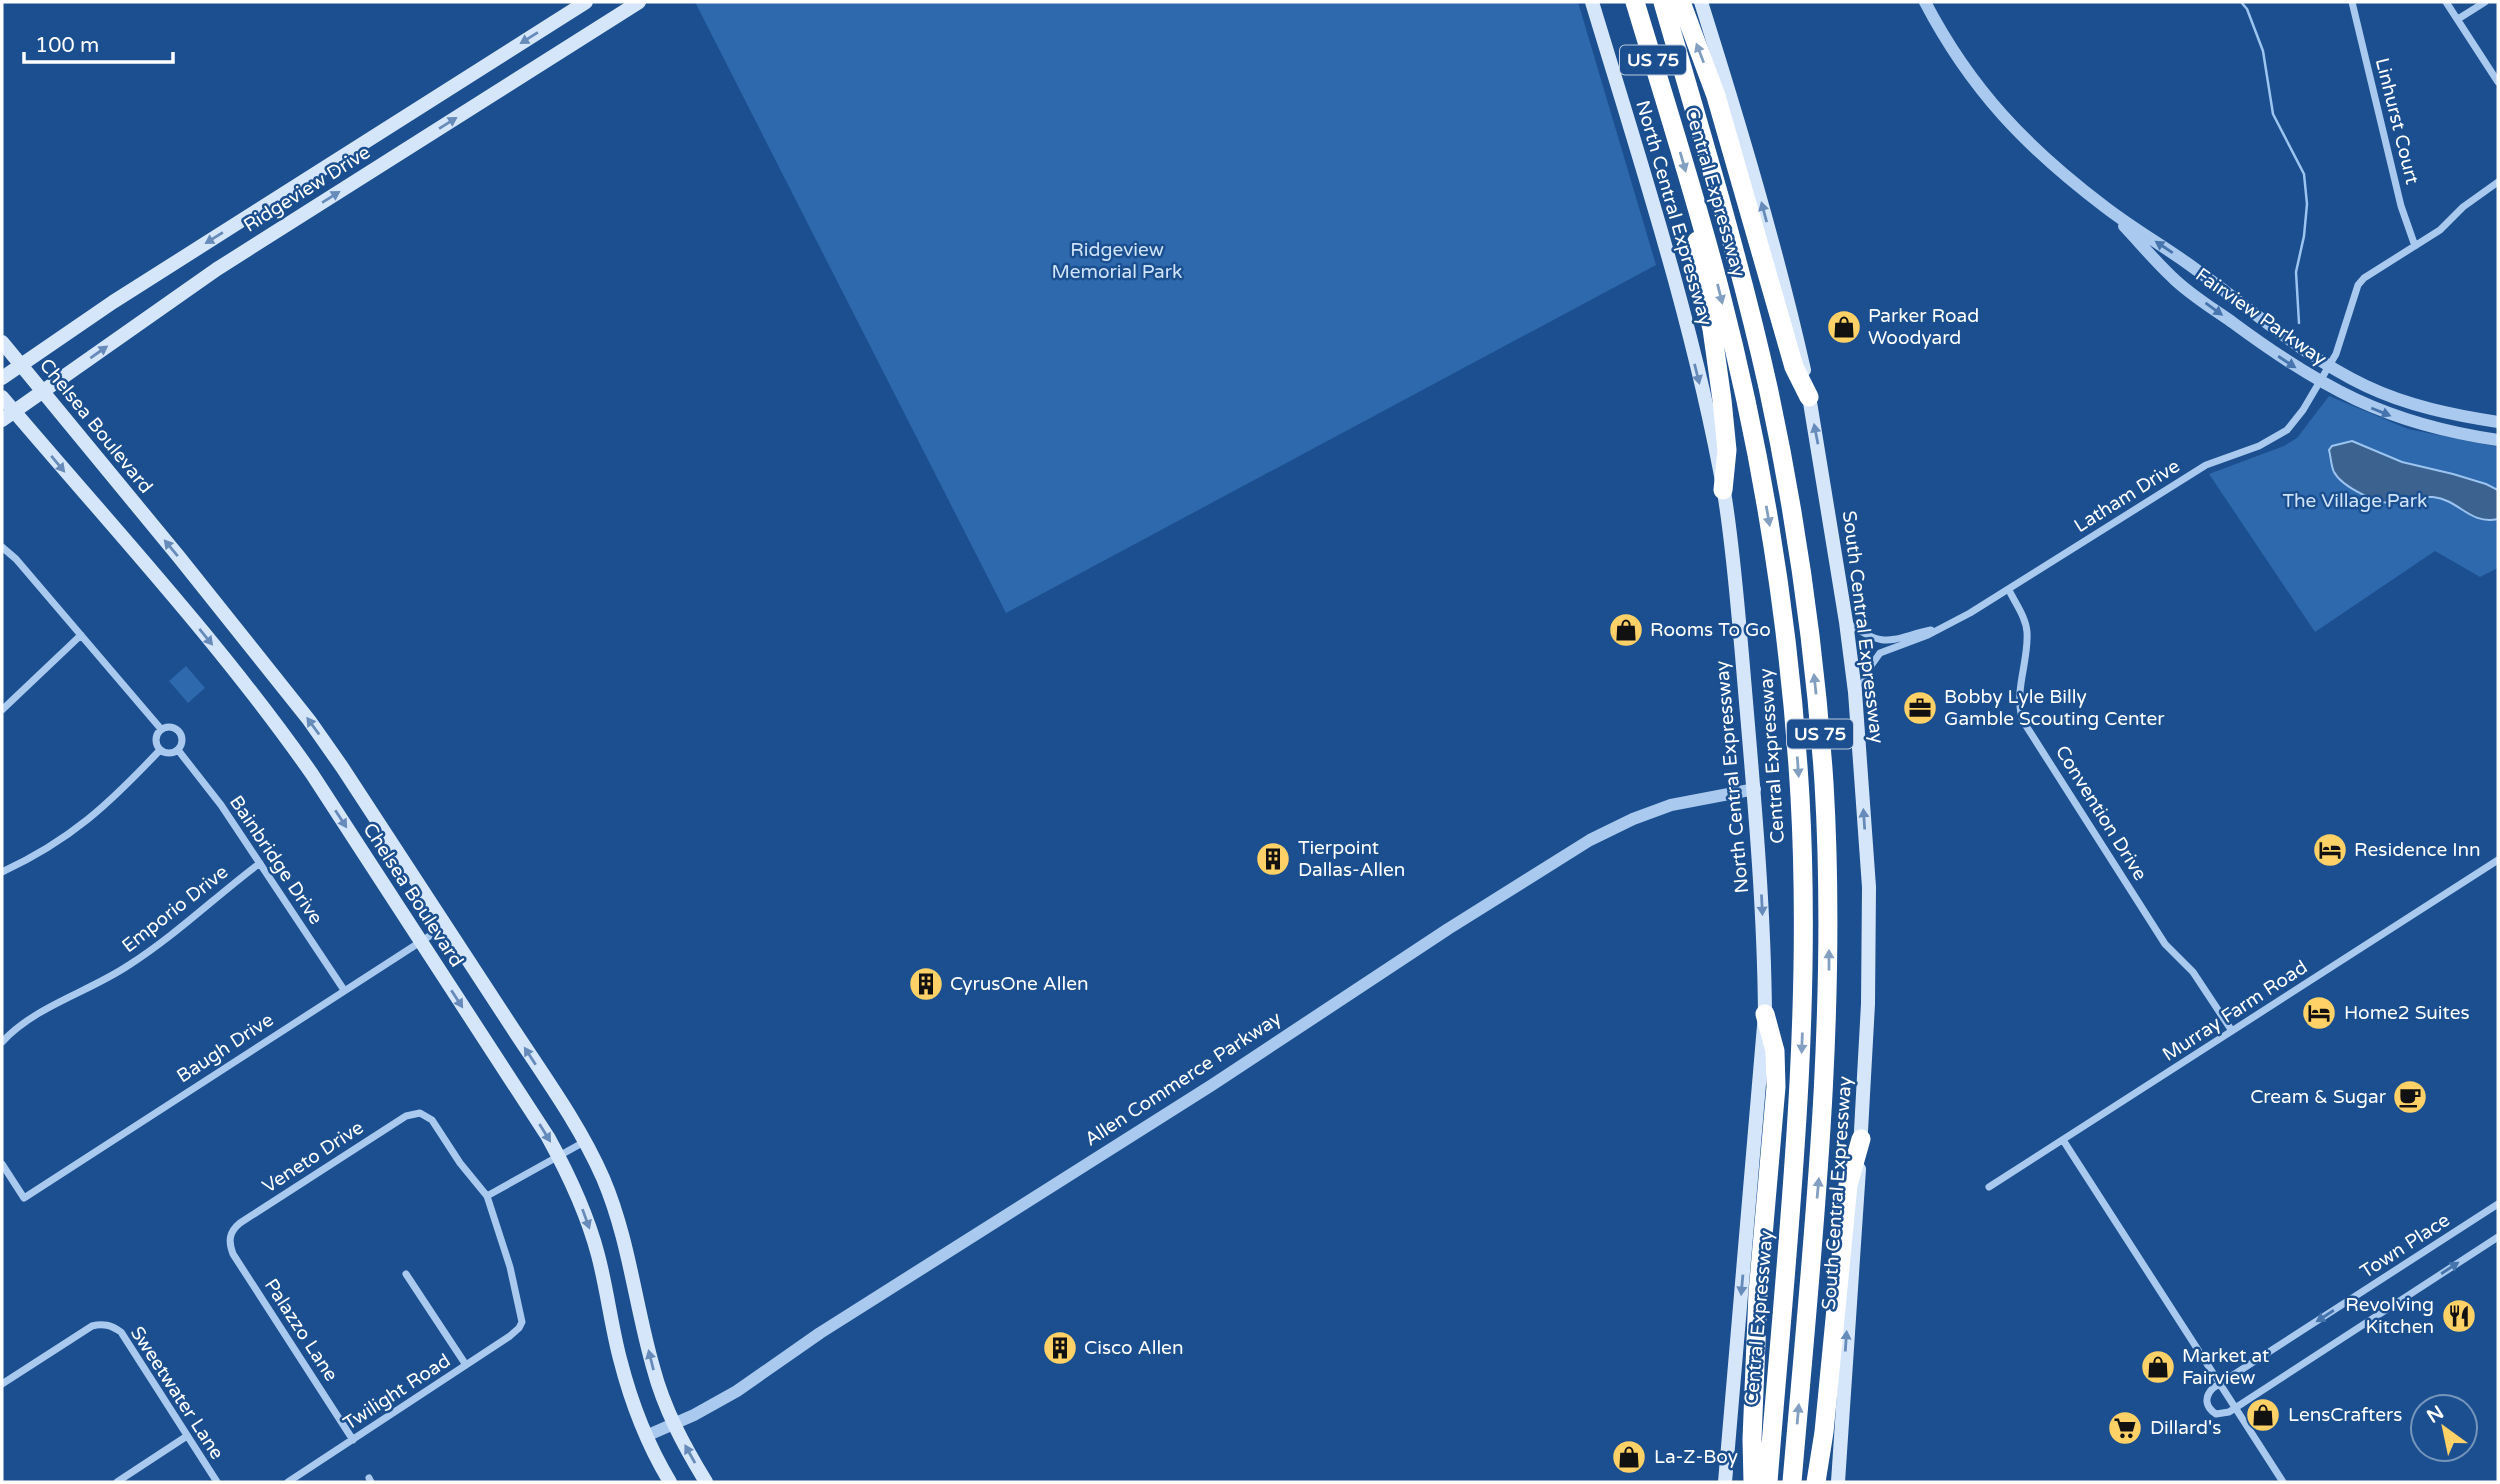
<svg xmlns="http://www.w3.org/2000/svg" width="2500" height="1484" font-family="'Varela Round',sans-serif">
	<style>
		.green { fill: #2e69ad }
		.water { fill: #3c6290; stroke: #9cc4f0; stroke-width: 2 }
		.lines { fill: none; stroke-linecap: round; stroke-linejoin: round }
		.stream { stroke: #9cc4f0; stroke-width: 2.5 }
		.minor { stroke: #a9c9ee; stroke-width: 7 }
		.tertiary { stroke: #a9c9ee; stroke-width: 12 }
		.secondary { stroke: #d6e6fa; stroke-width: 14 }
		.motorway { stroke: #fff; stroke-width: 19 }
		.oneway { fill: #668bba }
		.oneway2 { fill: #829ec1 }
		.oneway3 { fill: #4674ac }
		.labels { text-anchor: middle; dominant-baseline: central; stroke-width: 5; stroke-linejoin: round; paint-order: stroke }
		.shield { fill: #1b4f8f; stroke: #bbcadd; stroke-width: 2 }
		.shield-label { font-size: 18px; font-weight: bold; fill: #fff }
		.street-label { font-size: 19px; fill: #fff; stroke: #1b4f8f }
		.park-label { font-size: 19px; fill: #cfe3fa; stroke: #1b4f8f }
		.poi-label { font-size: 19px; fill: #fff; stroke: #1b4f8f; text-anchor: start }
	</style>
	<rect width="100%" height="100%" fill="#1b4f8f"/>
	<!-- green -->
	<path class="green" d="M695,2H1578L1656,265L1006,613Z
		M2329,396L2408,429L2498,447V568L2480,577L2435,551L2315,632L2209,474L2284,446L2297,438Z
		M186,666L205,688L188,703L169,681Z"/>
	<!-- water -->
	<path class="water" d="M2352,441L2402,462L2453,474L2486,484L2498,490V519C2469,525 2460,500 2433,497C2419,496 2408,502 2395,503C2379,505 2342,487 2334,472C2331,466 2331,457 2329,450L2332,446Z"/>
	<g class="lines">
		<!-- stream -->
		<path class="stream" d="M2241,2L2247,9L2263,51L2273,114L2304,174L2307,204L2304,236L2296,272L2299,323"/>
		<!-- minor -->
		<path class="minor" d="M2352,2L2401,206L2415,246
			M2446,2L2498,82
			M2458,19L2485,2
			M2,547L16,559L161,729
			M2009,590C2015,603 2026,617 2027,632C2029,662 2013,691 2023,721L2165,944L2193,972L2232,1031
			M1848,623C1886,650 1890,639 1931,630
			M1855,691L1866,679L1870,667L1880,653L1928,635L1970,613L2206,465L2259,446L2287,430L2303,410L2336,354L2358,285L2364,278L2440,230L2463,207L2498,182
			M2,710L81,635
			M156 740a13 13 0 1 1 26 0a13 13 0 1 1-26 0Z
			M178,750L221,805L344,990
			M2,872C71,840 109,804 160,750
			M2,1042C37,1005 87,993 129,965C176,935 216,896 260,863
			M2063,1140L2283,1482
			M2,1164L24,1198L445,926
			M1989,1187L2498,860
			M487,1196L584,1142
			M2498,1204L2213,1388C2204,1397 2205,1407 2216,1414L2229,1412L2498,1237
			M406,1274L466,1365
			M2,1384L92,1326C103,1323 111,1325 121,1332L217,1482
			M369,1478L371,1482
			M117,1482L187,1436
			M288,1482L510,1336L519,1328L522,1322L510,1267L487,1196L460,1163L432,1120L420,1113L406,1116L240,1223C229,1232 228,1241 233,1254L353,1440"/>
		<!-- tertiary -->
		<path class="tertiary" d="M1925,2C1971,90 2026,147 2105,207C2131,227 2160,244 2187,263C2246,305 2301,355 2366,386C2408,406 2453,415 2498,422
			M2124,226C2140,243 2155,261 2172,277C2189,294 2212,308 2232,322C2321,388 2387,424 2498,440
			M646,1436L694,1415L737,1391L820,1333L1212,1085L1448,929L1590,840L1633,819L1671,805L1755,789"/>
		<!-- secondary -->
		<path class="secondary" d="M1592,2C1641,164 1694,325 1724,492C1733,546 1737,600 1742,655C1752,775 1764,894 1765,1014L1725,1482
			M1701,2C1739,123 1776,246 1804,370
			M2,342L179,557L309,720L342,767C396,850 450,933 504,1015C538,1068 578,1121 603,1178C629,1239 635,1304 653,1367C664,1409 684,1446 706,1482
			M2,378L113,302L586,2
			M1808,390L1846,622L1855,692L1869,887L1868,1004L1860,1149
			M2,397C107,521 219,641 312,774L548,1137C569,1175 587,1213 598,1255C607,1289 611,1325 620,1359C631,1402 647,1444 670,1482
			M2,420L217,269L639,2
			M1838,1482L1859,1169"/>
		<!-- motorway -->
		<path class="motorway" d="M1635,2C1664,98 1695,194 1720,291C1763,457 1790,627 1800,797C1813,1027 1786,1254 1768,1482
			M1663,2C1700,130 1739,257 1768,387C1796,517 1815,650 1824,783C1838,1017 1812,1249 1792,1482
			M1681,2L1716,96L1794,367L1809,397
			M1697,241L1699,273L1712,329L1722,400L1727,450L1723,490
			M1753,1482L1752,1439L1758,1293L1776,1087L1775,1051L1765,1014
			M1816,1482L1824,1432L1848,1185L1861,1139"/>
	</g>
	<!-- one-way arrows -->
	<defs><path id="oneway-solid" d="M-6-.8H1V-3.2L6.5 0L1 3.2V.8H-6Z" transform="scale(1.75)"/></defs>
	<g class="oneway">
		<use href="#oneway-solid" transform="translate(529 38) rotate(148)"/>
		<use href="#oneway-solid" transform="translate(448 123) rotate(-32)"/>
		<use href="#oneway-solid" transform="translate(331 197) rotate(-32)"/>
		<use href="#oneway-solid" transform="translate(1764 212) rotate(-105)"/>
		<use href="#oneway-solid" transform="translate(214 238) rotate(148)"/>
		<use href="#oneway-solid" transform="translate(99 352) rotate(-35)"/>
		<use href="#oneway-solid" transform="translate(1697 374) rotate(76)"/>
		<use href="#oneway-solid" transform="translate(1816 434) rotate(-101)"/>
		<use href="#oneway-solid" transform="translate(58 464) rotate(50)"/>
		<use href="#oneway-solid" transform="translate(171 548) rotate(-130)"/>
		<use href="#oneway-solid" transform="translate(206 637) rotate(51)"/>
		<use href="#oneway-solid" transform="translate(313 726) rotate(-126)"/>
		<use href="#oneway-solid" transform="translate(341 819) rotate(57)"/>
		<use href="#oneway-solid" transform="translate(1864 819) rotate(-94)"/>
		<use href="#oneway-solid" transform="translate(1762 905) rotate(87)"/>
		<use href="#oneway-solid" transform="translate(457 999) rotate(57)"/>
		<use href="#oneway-solid" transform="translate(530 1056) rotate(-123)"/>
		<use href="#oneway-solid" transform="translate(545 1133) rotate(58)"/>
		<use href="#oneway-solid" transform="translate(586 1219) rotate(70)"/>
		<use href="#oneway-solid" transform="translate(1742 1285) rotate(95)"/>
		<use href="#oneway-solid" transform="translate(1846 1341) rotate(-86)"/>
		<use href="#oneway-solid" transform="translate(651 1360) rotate(-104)"/>
		<use href="#oneway-solid" transform="translate(690 1454) rotate(-119)"/>
	</g>
	<g class="oneway2">
		<use href="#oneway-solid" transform="translate(1700 53) rotate(-111)"/>
		<use href="#oneway-solid" transform="translate(1683 162) rotate(74)"/>
		<use href="#oneway-solid" transform="translate(1720 294) rotate(76)"/>
		<use href="#oneway-solid" transform="translate(1768 516) rotate(80)"/>
		<use href="#oneway-solid" transform="translate(1815 684) rotate(-96)"/>
		<use href="#oneway-solid" transform="translate(1798 767) rotate(86)"/>
		<use href="#oneway-solid" transform="translate(1829 960) rotate(-90)"/>
		<use href="#oneway-solid" transform="translate(1802 1043) rotate(92)"/>
		<use href="#oneway-solid" transform="translate(1818 1188) rotate(-85)"/>
		<use href="#oneway-solid" transform="translate(1798 1414) rotate(-85)"/>
	</g>
	<g class="oneway3">
		<use href="#oneway-solid" transform="translate(2164 247) rotate(-146)"/>
		<use href="#oneway-solid" transform="translate(2214 309) rotate(36)"/>
		<use href="#oneway-solid" transform="translate(2287 362) rotate(33)"/>
		<use href="#oneway-solid" transform="translate(2381 412) rotate(22)"/>
		<use href="#oneway-solid" transform="translate(2450 1268) rotate(-33)"/>
		<use href="#oneway-solid" transform="translate(2325 1316) rotate(147)"/>
	</g>
	<!-- icons -->
	<defs>
		<g id="shop-disc" transform="scale(1.75)"><circle r="9.5" fill="#ffd166" stroke="#1b4f8f"/><path d="M-5-2.5h2.3a2.7 3.5 0 0 1 5.4 0H5L5.5 6h-11ZM-1.5-2.5h3a1.5 2.3 0 0 0-3 0Z" fill="#111"/></g>
		<g id="office-disc" transform="scale(1.75)"><circle r="9.5" fill="#ffd166" stroke="#1b4f8f"/><path d="M-6-3h4V-5.5h4V-3h4V5H-6ZM-1-4.5V-3h2v-1.5ZM-6 0V1H6V0Z" fill="#111"/></g>
		<g id="hotel-disc" transform="scale(1.75)"><circle r="9.5" fill="#ffd166" stroke="#1b4f8f"/><path d="M-6-4.5h1.5V1H6V5H4.5V3h-9V5H-6ZM-4 0a1.8 1.8 0 1 1 3.6 0ZM.5 0V-2.5h3Q6-2.5 6 0Z" fill="#111"/></g>
		<g id="building-disc" transform="scale(1.75)"><circle r="9.5" fill="#ffd166" stroke="#1b4f8f"/><path d="M-4-6H4V6H1V3H-1V6H-4ZM-2.5-4.3h1.7v1.8h-1.7ZM.8-4.3h1.7v1.8H.8ZM-2.5-1h1.7V.8h-1.7ZM.8-1h1.7V.8H.8Z" fill="#111"/></g>
		<g id="cafe-disc" transform="scale(1.75)"><circle r="9.5" fill="#ffd166" stroke="#1b4f8f"/><path d="M-5.5-4.5H6V0H3Q3 3.5 0 3.5H-2.5Q-5.5 3.5-5.5 0ZM3-3.2v2h1.7v-2ZM-6 4.5H4V6H-6Z" fill="#111"/></g>
		<g id="restaurant-disc" transform="scale(1.75)"><circle r="9.5" fill="#ffd166" stroke="#1b4f8f"/><path d="M-5-6h1v4h1v-4h1v4h1v-4h1v5L-1.5 .5V6h-2V.5L-5-1ZM5-6V6H3V1.5H1.5Q1.5-4 5-6Z" fill="#111"/></g>
		<g id="supermarket-disc" transform="scale(1.75)"><circle r="9.5" fill="#ffd166" stroke="#1b4f8f"/><path d="M-6-5.5h2.5l.6 2H6L4.5 2H-2.5L-4.4-4H-6ZM-1.5 3.2a1.3 1.3 0 1 0 .1 0ZM3 3.2a1.3 1.3 0 1 0 .1 0Z" fill="#111"/></g>
	</defs>
	<g fill-rule="evenodd">
		<use href="#shop-disc" x="1844" y="327"/>
		<use href="#shop-disc" x="1626" y="630"/>
		<use href="#office-disc" x="1920" y="708"/>
		<use href="#hotel-disc" x="2330" y="850"/>
		<use href="#building-disc" x="1273" y="859"/>
		<use href="#building-disc" x="926" y="984"/>
		<use href="#hotel-disc" x="2319" y="1013"/>
		<use href="#cafe-disc" x="2410" y="1097"/>
		<use href="#restaurant-disc" x="2459" y="1316"/>
		<use href="#building-disc" x="1060" y="1348"/>
		<use href="#shop-disc" x="2158" y="1367"/>
		<use href="#shop-disc" x="2263" y="1415"/>
		<use href="#supermarket-disc" x="2125" y="1428"/>
		<use href="#shop-disc" x="1629" y="1457"/>
	</g>
	<g class="labels">
		<!-- shield labels -->
		<g class="shield">
			<rect x="1620" y="45.5" width="66" height="29" rx="5"/>
			<rect x="1787" y="719.5" width="66" height="29" rx="5"/>
		</g>
		<g class="shield-label">
			<text x="1653" y="60">US 75</text>
			<text x="1820" y="734">US 75</text>
		</g>
		<!-- street labels -->
		<g class="street-label">
			<text transform="translate(2397 121) rotate(76)">Linhurst Court</text>
			<text transform="translate(307 189) rotate(-32)">Ridgeview Drive</text>
			<text transform="translate(1715 192) rotate(74)">Central Expressway</text>
			<text transform="translate(1674 213) rotate(74)">North Central Expressway</text>
			<text transform="translate(2261 317) rotate(35)">Fairview Parkway</text>
			<text transform="translate(96 426) rotate(51)">Chelsea Boulevard</text>
			<text transform="translate(2127 496) rotate(-32)">Latham Drive</text>
			<text transform="translate(1863 627) rotate(83)">South Central Expressway</text>
			<text transform="translate(1772 756) rotate(-94)">Central Expressway</text>
			<text transform="translate(1732 777) rotate(-95)">North Central Expressway</text>
			<text transform="translate(2101 813) rotate(58)">Convention Drive</text>
			<text transform="translate(276 860) rotate(56)">Bainbridge Drive</text>
			<text transform="translate(413 895) rotate(57)">Chelsea Boulevard</text>
			<text transform="translate(175 909) rotate(-38)">Emporio Drive</text>
			<text transform="translate(2235 1011) rotate(-33)">Murray Farm Road</text>
			<text transform="translate(225 1048) rotate(-33)">Baugh Drive</text>
			<text transform="translate(1183 1079) rotate(-33)">Allen Commerce Parkway</text>
			<text transform="translate(313 1157) rotate(-33)">Veneto Drive</text>
			<text transform="translate(1837 1193) rotate(-86)">South Central Expressway</text>
			<text transform="translate(2405 1246) rotate(-33)">Town Place</text>
			<text transform="translate(1759 1318) rotate(-85)">Central Expressway</text>
			<text transform="translate(301 1330) rotate(57)">Palazzo Lane</text>
			<text transform="translate(397 1392) rotate(-33)">Twilight Road</text>
			<text transform="translate(177 1393) rotate(57)">Sweetwater Lane</text>
		</g>
		<!-- park labels -->
		<g class="park-label">
			<text x="1117" y="250">Ridgeview<tspan x="1117" dy="22">Memorial Park</tspan></text>
			<text x="2355" y="501">The Village Park</text>
		</g>
		<!-- poi labels -->
		<g class="poi-label">
			<text x="1868" y="316">Parker Road<tspan x="1868" dy="22">Woodyard</tspan></text>
			<text x="1650" y="630">Rooms To Go</text>
			<text x="1944" y="697">Bobby Lyle Billy<tspan x="1944" dy="22">Gamble Scouting Center</tspan></text>
			<text x="1298" y="848">Tierpoint<tspan x="1298" dy="22">Dallas-Allen</tspan></text>
			<text x="2354" y="850">Residence Inn</text>
			<text x="950" y="984">CyrusOne Allen</text>
			<text x="2344" y="1013">Home2 Suites</text>
			<text x="2386" y="1097" text-anchor="end">Cream &amp; Sugar</text>
			<text x="2434" y="1305" text-anchor="end">Revolving<tspan x="2434" dy="22">Kitchen</tspan></text>
			<text x="1084" y="1348">Cisco Allen</text>
			<text x="2182" y="1356">Market at<tspan x="2182" dy="22">Fairview</tspan></text>
			<text x="2288" y="1415">LensCrafters</text>
			<text x="2150" y="1428">Dillard's</text>
			<text x="1654" y="1457">La-Z-Boy</text>
		</g>
	</g>
	<!-- border -->
	<rect width="2500" height="1484" fill="none" stroke="#ffffff" stroke-width="7"/>
	<!-- north arrow -->
	<g transform="translate(2444 1428) rotate(327)"><circle r="33" fill="#1b4f8f" stroke="#7695bc" stroke-width="2"/>
	<path d="M0-5L12 26L0 18L-12 26Z" fill="#ffd166"/>
	<text y="-10" font-size="19" font-weight="bold" text-anchor="middle" fill="#ffffff">N</text>
	</g>
	<!-- scale -->
	<path d="M24 52v10h149v-10" fill="none" stroke="#ffffff" stroke-width="3.5"/>
	<text x="35" y="52" font-size="21" fill="#ffffff" stroke="#1b4f8f" stroke-width="5" paint-order="stroke">100 m</text>
</svg>
